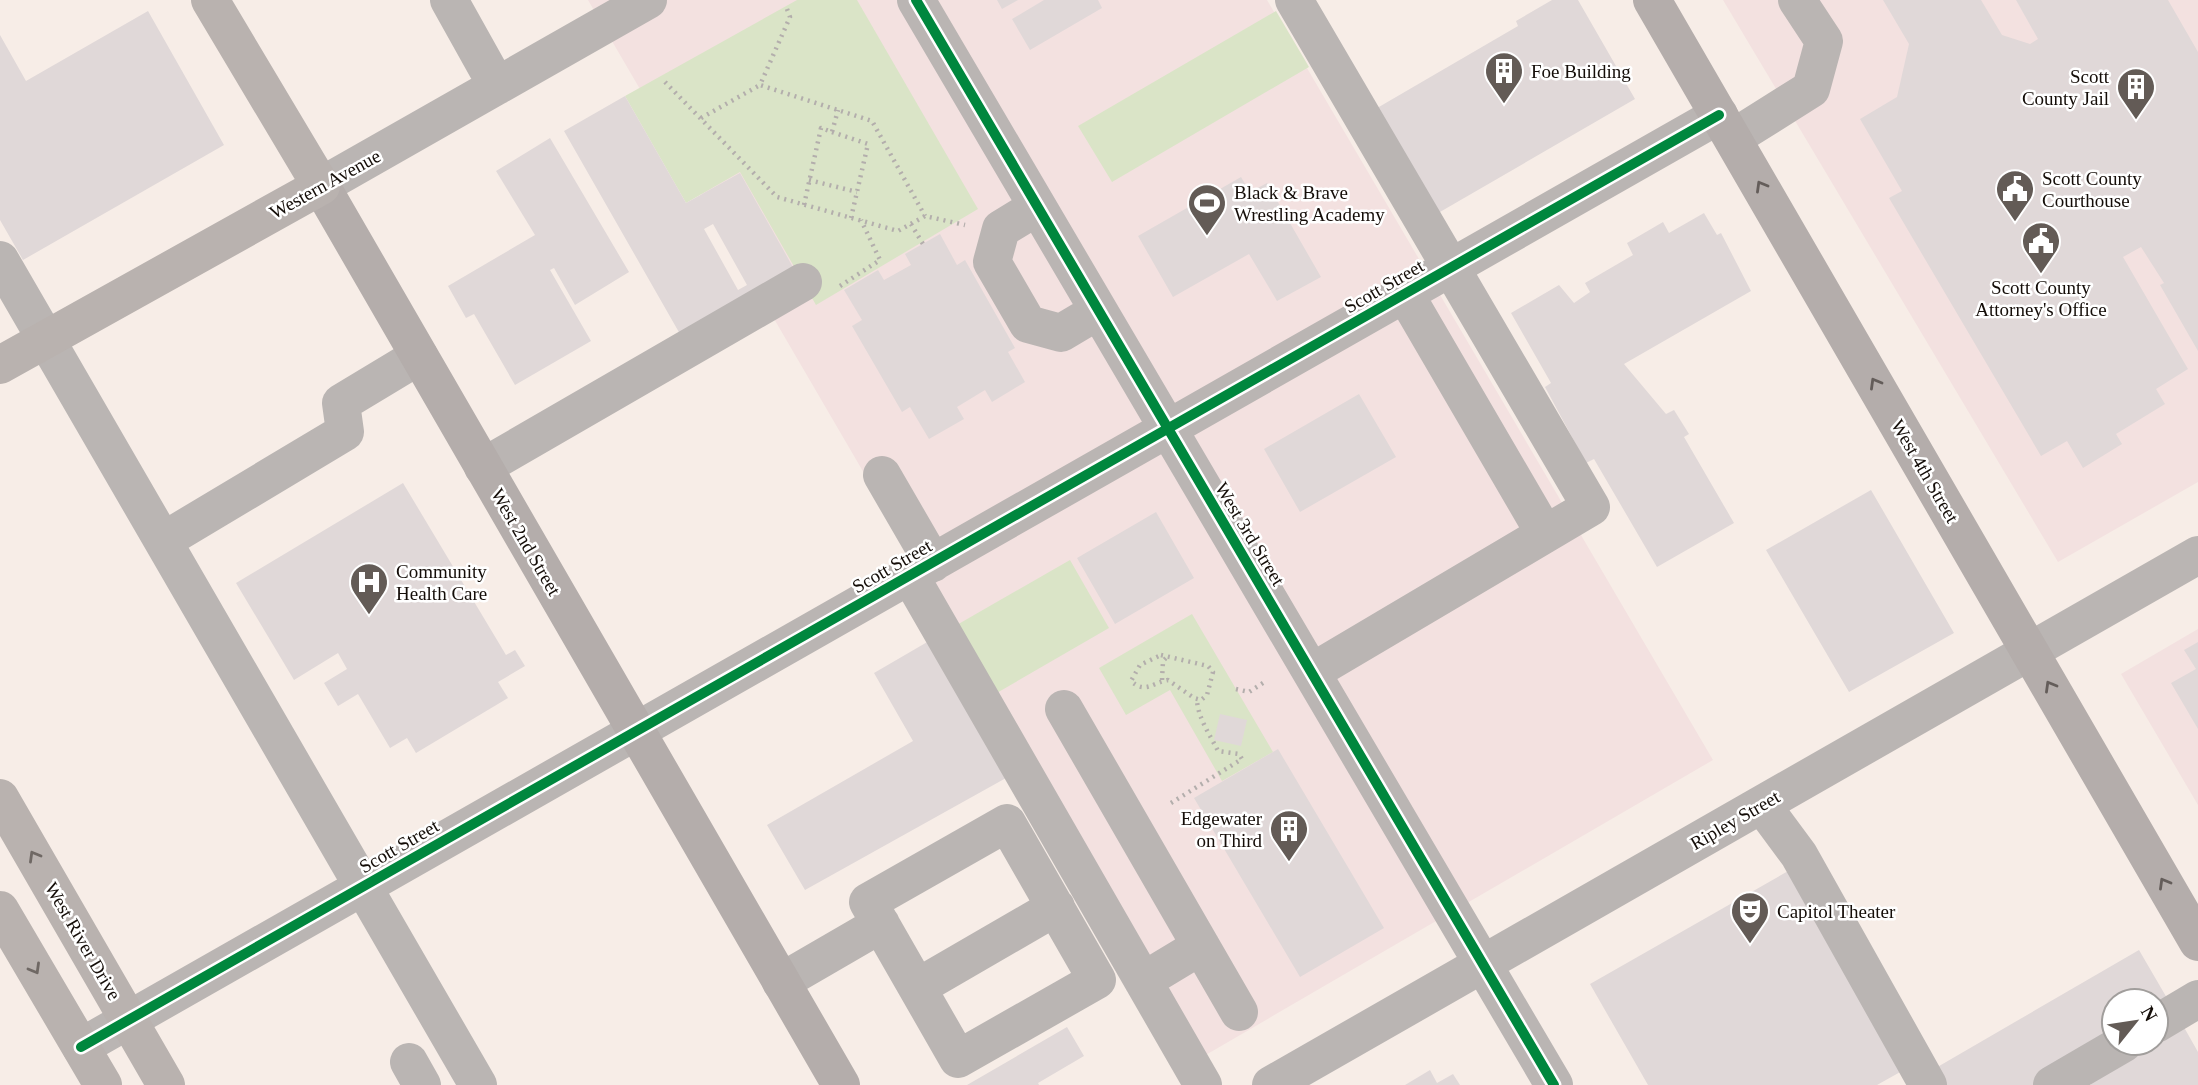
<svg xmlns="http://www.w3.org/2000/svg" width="2198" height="1085" font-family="'Times New Roman',serif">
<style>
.commercial{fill:#f3e1e0}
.green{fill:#dae4c7}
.building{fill:#e0d8d8;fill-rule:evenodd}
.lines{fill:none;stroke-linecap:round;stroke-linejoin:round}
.path{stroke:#b3aeac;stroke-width:4.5;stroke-dasharray:2 5;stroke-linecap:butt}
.minor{stroke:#bab5b3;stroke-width:38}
.major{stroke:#b4adab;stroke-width:38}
.highway{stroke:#b9b2af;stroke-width:38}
.cycleway-casing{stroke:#fff;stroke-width:15}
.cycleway{stroke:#00873e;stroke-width:10}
.oneway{stroke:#645d5a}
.oneway2{stroke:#6f6864}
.labels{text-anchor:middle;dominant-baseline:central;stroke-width:5;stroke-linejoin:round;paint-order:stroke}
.poi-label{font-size:19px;fill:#140d08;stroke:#fff;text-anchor:start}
.street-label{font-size:19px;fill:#140d08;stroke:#fff}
</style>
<rect width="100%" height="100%" fill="#f7ede7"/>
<path class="commercial" d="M588 0H1267L1713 760 1204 1056Z
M1723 0H2198V482L2058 562Z
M2198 629V805L2121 674Z"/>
<path class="green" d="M797 0H857L978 209 816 305 740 172 686 203 625 96Z
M1276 11 1309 67 1112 182 1078 126Z
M1070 560 1109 628 995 694 955 626Z
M1192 614 1273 752 1222 781 1170 690 1126 715 1099 668Z"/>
<path class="building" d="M997 0H1018L1002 9Z
M1044 0H1098L1102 8 1030 50 1012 19Z
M1552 0H1578L1635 99 1433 216 1372 111 1518 26 1516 21Z
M1883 0H1981L2002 35 2030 44 2038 39 2016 0H2168L2198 52V351L2160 285 2164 283 2141 247 2123 257 2188 369 2156 389 2165 404 2116 434 2122 444 2083 468 2067 441 2041 456 1889 198 1902 191 1860 119 1897 97 1909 44Z
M148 11 224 145 23 260 0 220V35L26 81Z
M625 96 686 203 740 173 794 269 680 334 564 131ZM713 224 747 285 738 290 704 229Z
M550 138 629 272 575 305 554 268 550 270 591 341 515 385 474 314 466 318 448 286 535 235 496 171Z
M1241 177 1250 192 1267 183 1321 277 1277 301 1249 254 1173 297 1138 236Z
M1704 213 1717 235 1721 233 1751 291 1624 364 1666 414 1674 410 1689 434 1684 437 1734 523 1657 567 1594 459 1586 463 1545 387 1551 383 1511 313 1559 285 1574 303 1590 292 1585 283 1633 255 1627 243 1663 222 1669 233Z
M940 234 957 265 965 260 1015 348 1008 352 1025 382 992 402 985 390 957 407 964 419 929 439 910 407 902 412 852 326 862 320 844 290 878 270 884 280 911 265 905 254Z
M1359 394 1396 457 1300 512 1264 449Z
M403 483 506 655 515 650 525 666 498 682 508 698 416 753 407 738 390 748 358 694 338 706 324 683 347 669 338 653 294 680 236 583Z
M1871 490 1954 633 1849 692 1766 550Z
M1156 512 1194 578 1115 624 1077 558Z
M929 641 1006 778 805 890 767 825 913 741 874 673Z
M2198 642V729L2171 683 2196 669 2184 650Z
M1220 714 1247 720 1241 746 1214 740Z
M1278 749 1384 928 1300 977 1194 798Z
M1797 866 1911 1066 1877 1085H1648L1590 984Z
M2139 950 2171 1005 2156 1014V1001H2114V1038L2034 1085H1943L1934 1069Z
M2181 1022 2198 1052V1085H2091L2085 1076 2144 1043H2156Z
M1067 1027 1084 1056 1038 1083 1039 1085H967Z
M1430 1070 1437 1083 1453 1074 1460 1085H1405Z"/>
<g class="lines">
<path class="path" d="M787 9 790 17 760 85 872 121 925 216
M665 82 777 197 898 231 925 216 965 225
M701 118 760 85
M832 132 868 144 851 218
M809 180 857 192
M804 205 821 128 832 132 838 110
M911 224 923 244
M840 286 880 260 861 220
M1161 655 1208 666 1213 672 1207 695 1201 700 1194 698 1168 680C1152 683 1145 694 1131 681L1140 665Z
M1162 680 1163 661 1167 657
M1236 689 1249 692 1266 681
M1171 803 1242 759 1239 754 1218 751C1210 735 1197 716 1197 699"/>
<path class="minor" d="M449 0 497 86
M916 0 1554 1085
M1294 0 1591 507 1312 672
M1733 138 1811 89 1824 41 1797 0
M321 186 648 0
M1037 207 1001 229 992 262 1028 324 1061 333 1098 311
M0 260 478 1085
M1405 294 1545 534
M483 467 803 282
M882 475 933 563
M163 541 345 432 341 403 419 356
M910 576 1203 1085
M1064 709 1239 1012
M1762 805 1799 855 1928 1085
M1007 823 1097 980 958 1059 868 902Z
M1143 981 1201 946
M781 982 881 924
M918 987 1056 907
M2156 1024 2198 999
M81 1047 1719 115
M409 1062 422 1085
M1271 1085 2198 555
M2052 1085 2124 1043"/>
<path class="major" d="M1652 0 2198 942
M321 186 841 1085"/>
<path class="highway" d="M0 365 321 186 210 0
M0 798 166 1085
M0 910 103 1085"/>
<defs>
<path id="cycleway" d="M916 0 1554 1085
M81 1047 1719 115"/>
</defs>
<use href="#cycleway" class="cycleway-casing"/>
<use href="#cycleway" class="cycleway"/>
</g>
<defs><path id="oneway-chevron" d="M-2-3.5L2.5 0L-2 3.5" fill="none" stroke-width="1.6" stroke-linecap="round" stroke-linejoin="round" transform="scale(1.75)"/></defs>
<g class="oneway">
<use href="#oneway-chevron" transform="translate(1761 186) rotate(-120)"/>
<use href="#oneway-chevron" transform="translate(1875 383) rotate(-120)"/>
<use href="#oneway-chevron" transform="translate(2050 686) rotate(-120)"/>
<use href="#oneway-chevron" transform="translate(2164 883) rotate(-120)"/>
</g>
<g class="oneway2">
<use href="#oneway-chevron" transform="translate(34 856) rotate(-120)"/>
<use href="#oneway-chevron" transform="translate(35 969) rotate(60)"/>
</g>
<defs>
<symbol id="building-pin" viewBox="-11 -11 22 30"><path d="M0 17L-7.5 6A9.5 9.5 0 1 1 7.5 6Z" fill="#635b56" stroke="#fff"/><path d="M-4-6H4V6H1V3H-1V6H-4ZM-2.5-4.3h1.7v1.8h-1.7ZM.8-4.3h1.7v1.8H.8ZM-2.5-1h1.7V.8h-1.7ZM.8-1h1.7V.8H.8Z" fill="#fff"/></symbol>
<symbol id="civic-pin" viewBox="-11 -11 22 30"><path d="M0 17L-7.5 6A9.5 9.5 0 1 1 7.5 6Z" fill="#635b56" stroke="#fff"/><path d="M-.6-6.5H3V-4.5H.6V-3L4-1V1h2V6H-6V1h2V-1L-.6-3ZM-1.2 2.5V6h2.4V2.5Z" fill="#fff"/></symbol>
<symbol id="stadium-pin" viewBox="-11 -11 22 30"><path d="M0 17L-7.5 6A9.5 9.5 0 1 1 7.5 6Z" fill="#635b56" stroke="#fff"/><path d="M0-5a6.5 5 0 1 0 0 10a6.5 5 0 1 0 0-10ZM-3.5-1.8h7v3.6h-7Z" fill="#fff"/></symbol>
<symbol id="hospital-pin" viewBox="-11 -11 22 30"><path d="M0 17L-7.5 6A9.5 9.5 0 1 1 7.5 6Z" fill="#635b56" stroke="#fff"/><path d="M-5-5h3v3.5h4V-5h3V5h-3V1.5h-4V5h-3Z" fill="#fff"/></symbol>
<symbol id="theatre-pin" viewBox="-11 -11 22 30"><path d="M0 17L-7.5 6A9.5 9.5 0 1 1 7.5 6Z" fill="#635b56" stroke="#fff"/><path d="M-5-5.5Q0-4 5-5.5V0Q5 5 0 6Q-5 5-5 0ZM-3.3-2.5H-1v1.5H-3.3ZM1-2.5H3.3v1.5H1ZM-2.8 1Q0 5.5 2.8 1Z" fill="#fff"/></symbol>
</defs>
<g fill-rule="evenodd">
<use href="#building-pin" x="1482" y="49" width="44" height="60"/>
<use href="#building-pin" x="2114" y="65" width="44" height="60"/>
<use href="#civic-pin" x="1993" y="167" width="44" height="60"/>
<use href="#stadium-pin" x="1185" y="181" width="44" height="60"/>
<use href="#civic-pin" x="2019" y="219" width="44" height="60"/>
<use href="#hospital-pin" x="347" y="560" width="44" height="60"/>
<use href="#building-pin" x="1267" y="807" width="44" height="60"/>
<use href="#theatre-pin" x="1728" y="889" width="44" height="60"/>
</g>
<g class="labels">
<g class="poi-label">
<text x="1531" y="71">Foe Building</text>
<text x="2109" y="76" text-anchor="end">Scott<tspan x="2109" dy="22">County Jail</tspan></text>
<text x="2042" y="178">Scott County<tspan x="2042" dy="22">Courthouse</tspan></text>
<text x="1234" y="192">Black &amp; Brave<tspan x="1234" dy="22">Wrestling Academy</tspan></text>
<text x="2041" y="287" text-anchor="middle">Scott County<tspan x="2041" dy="22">Attorney's Office</tspan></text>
<text x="396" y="571">Community<tspan x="396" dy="22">Health Care</tspan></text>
<text x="1262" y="818" text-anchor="end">Edgewater<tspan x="1262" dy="22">on Third</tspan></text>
<text x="1777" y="911">Capitol Theater</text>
</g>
<g class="street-label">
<text transform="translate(325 184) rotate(-29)">Western Avenue</text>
<text transform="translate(1384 286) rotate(-30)">Scott Street</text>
<text transform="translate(1925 471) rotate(60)">West 4th Street</text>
<text transform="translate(1250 534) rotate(59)">West 3rd Street</text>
<text transform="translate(526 542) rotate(60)">West 2nd Street</text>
<text transform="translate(892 566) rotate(-30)">Scott Street</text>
<text transform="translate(1735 820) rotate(-30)">Ripley Street</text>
<text transform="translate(399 846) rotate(-30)">Scott Street</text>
<text transform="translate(83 941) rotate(60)">West River Drive</text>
</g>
</g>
<g transform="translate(2135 1022) rotate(60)"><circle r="33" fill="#ffffff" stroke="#a19e9c" stroke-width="2"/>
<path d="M0-5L12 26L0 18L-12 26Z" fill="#635b56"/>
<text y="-10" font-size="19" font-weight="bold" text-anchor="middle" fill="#140d08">N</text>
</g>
</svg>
